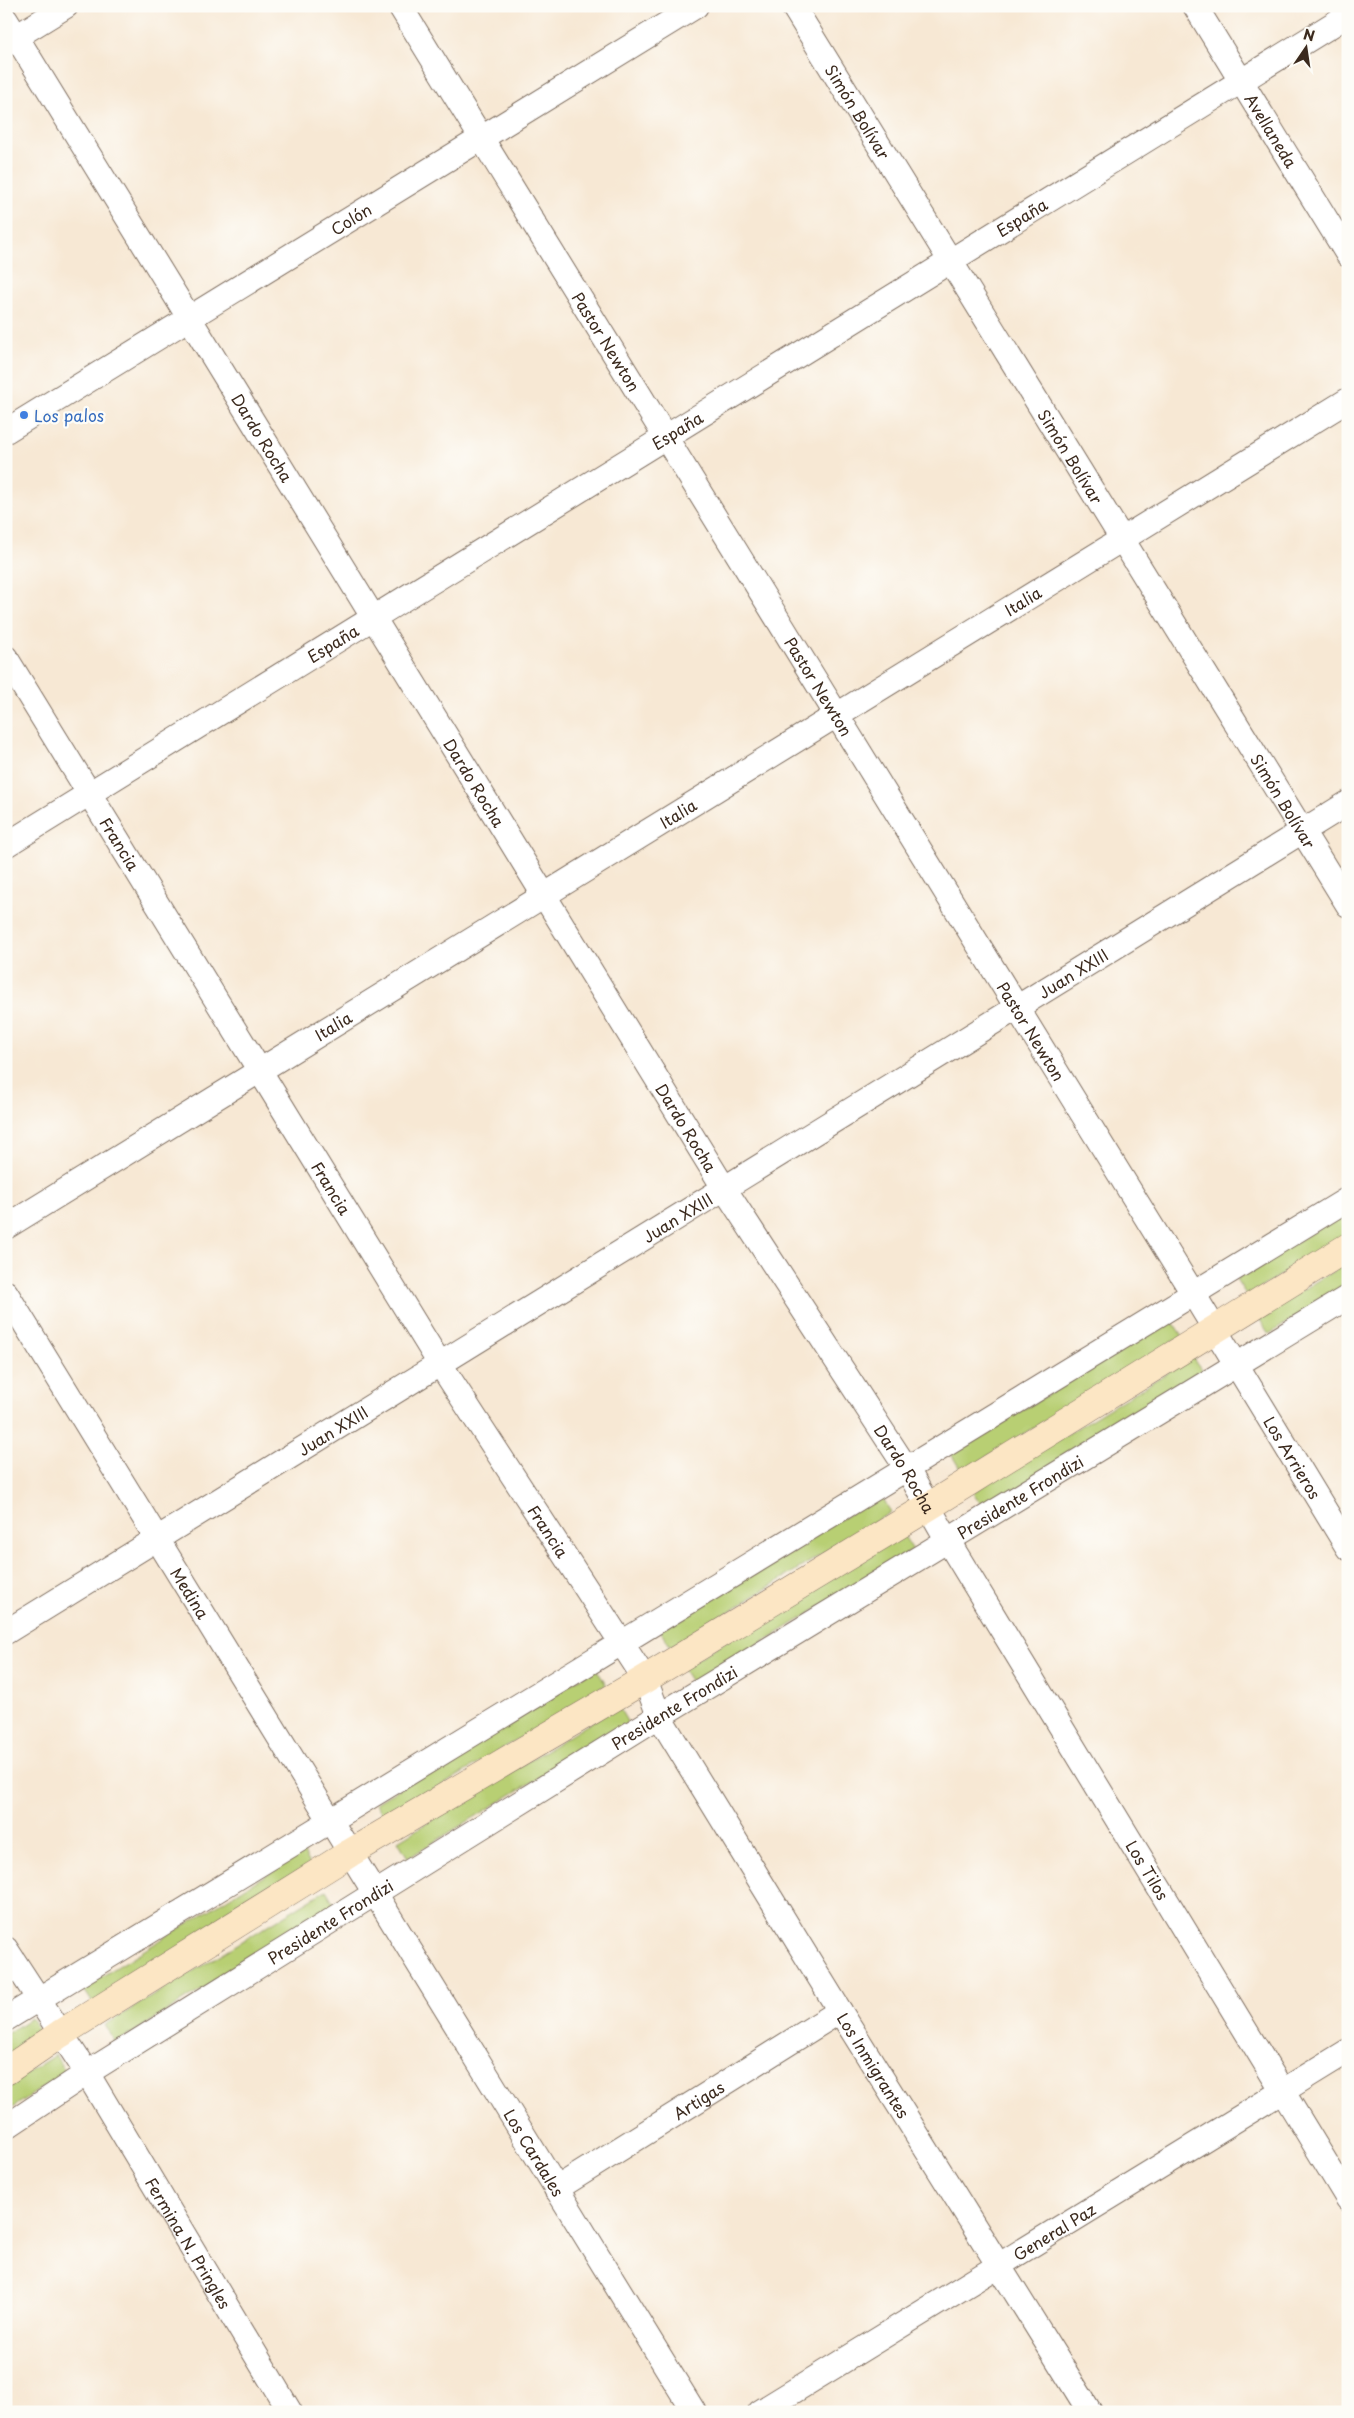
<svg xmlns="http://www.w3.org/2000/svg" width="1354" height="2418" font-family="'Playpen Sans',sans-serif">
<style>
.green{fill:#b8cf73;stroke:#7a7c48}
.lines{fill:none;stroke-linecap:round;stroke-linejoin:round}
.street-casing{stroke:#7d6c5e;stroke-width:26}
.secondary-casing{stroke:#7d6c5e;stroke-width:29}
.street{stroke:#fff;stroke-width:24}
.secondary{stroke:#fce6c4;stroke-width:28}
.shop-dot{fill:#3f7fe0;stroke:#fdfcf7;stroke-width:2}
.labels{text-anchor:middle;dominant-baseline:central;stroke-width:4.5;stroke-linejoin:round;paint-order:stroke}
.street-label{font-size:16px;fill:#3b2a1e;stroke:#fdfcf7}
.shop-label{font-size:16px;fill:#366cbe;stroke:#fdfcf7;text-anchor:start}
</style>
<rect width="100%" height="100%" fill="#fdfcf7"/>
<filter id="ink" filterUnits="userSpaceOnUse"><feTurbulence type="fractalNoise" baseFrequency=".02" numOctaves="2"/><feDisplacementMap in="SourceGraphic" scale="10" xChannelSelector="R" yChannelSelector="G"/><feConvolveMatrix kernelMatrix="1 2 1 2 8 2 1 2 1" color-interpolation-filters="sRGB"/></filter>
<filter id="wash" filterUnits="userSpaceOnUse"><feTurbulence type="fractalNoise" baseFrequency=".0096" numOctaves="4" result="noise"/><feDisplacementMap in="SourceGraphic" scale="20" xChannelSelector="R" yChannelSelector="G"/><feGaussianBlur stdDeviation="1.12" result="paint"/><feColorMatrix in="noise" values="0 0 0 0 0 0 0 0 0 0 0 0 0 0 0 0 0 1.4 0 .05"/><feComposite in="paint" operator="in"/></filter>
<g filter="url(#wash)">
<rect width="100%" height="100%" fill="#f7e8d4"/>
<path class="green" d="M1348 1210V1234L1247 1296 1236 1279Z
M1348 1262V1285L1269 1334 1258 1317Z
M1171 1319 1182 1336 962 1472 951 1454Z
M1193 1357 1204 1374 984 1509 973 1492Z
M880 1495 891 1512 671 1647 660 1630Z
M902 1533 913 1550 693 1685 682 1668Z
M596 1668 606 1685 386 1820 376 1803Z
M618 1706 628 1723 408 1858 398 1841Z
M303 1852 314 1870 94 2005 83 1988Z
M326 1890 336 1907 116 2043 105 2025Z
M31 2018 42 2035 6 2059V2034Z
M55 2055 66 2072 6 2112V2087Z"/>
</g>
<g filter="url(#ink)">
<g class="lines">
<defs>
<g id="street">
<path id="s1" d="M400 6 1194 1295 1348 1548"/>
<path id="s2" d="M793 6 1348 905"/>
<path id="s3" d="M1195 6 1348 255"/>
<path id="s4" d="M6 20 724 1188 907 1469 948 1541 1348 2199"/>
<path d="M6 43 66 6"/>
<path id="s5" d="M6 431 696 6"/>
<path id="s6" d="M6 658 440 1364 645 1679 659 1716 840 2011 1090 2412"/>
<path id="s7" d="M6 845 1348 15"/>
<path id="s8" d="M6 1227 1348 400"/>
<path id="s9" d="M6 1293 694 2412"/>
<path id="s10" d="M6 1632 1348 803"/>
<path id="s11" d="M6 1949 87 2073 290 2412"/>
<path d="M6 2019 1348 1199"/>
<path id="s12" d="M6 2127 87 2073 659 1716 1348 1297"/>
<path id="s13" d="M556 2189 840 2011"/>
<path id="s14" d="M760 2412 1348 2051"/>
</g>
<path id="secondary" d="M6 2071 60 2034 350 1853 645 1679 928 1507 1348 1247"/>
</defs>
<use href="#street" class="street-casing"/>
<use href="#secondary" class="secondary-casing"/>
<use href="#street" class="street"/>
<use href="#secondary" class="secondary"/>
</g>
</g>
<circle class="shop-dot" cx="24" cy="415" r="5"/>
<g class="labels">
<g class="street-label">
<text stroke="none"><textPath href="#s2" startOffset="124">Simón Bolívar</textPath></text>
<text stroke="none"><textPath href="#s3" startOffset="146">Avellaneda</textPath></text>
<text stroke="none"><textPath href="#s7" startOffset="1194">España</textPath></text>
<text stroke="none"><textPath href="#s5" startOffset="405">Colón</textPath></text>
<text stroke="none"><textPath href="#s1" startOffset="394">Pastor Newton</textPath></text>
<text stroke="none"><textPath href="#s7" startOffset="789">España</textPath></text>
<text stroke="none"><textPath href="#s4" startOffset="490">Dardo Rocha</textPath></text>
<text stroke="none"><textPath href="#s2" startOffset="529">Simón Bolívar</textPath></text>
<text stroke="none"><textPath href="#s8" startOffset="1194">Italia</textPath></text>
<text stroke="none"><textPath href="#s7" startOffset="384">España</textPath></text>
<text stroke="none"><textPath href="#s1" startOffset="799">Pastor Newton</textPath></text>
<text stroke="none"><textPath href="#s4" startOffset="895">Dardo Rocha</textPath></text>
<text stroke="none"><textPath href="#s2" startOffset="934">Simón Bolívar</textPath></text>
<text stroke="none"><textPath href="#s8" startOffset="789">Italia</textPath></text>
<text stroke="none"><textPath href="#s6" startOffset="218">Francia</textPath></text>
<text stroke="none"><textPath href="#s10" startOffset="1254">Juan XXIII</textPath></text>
<text stroke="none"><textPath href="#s8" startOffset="384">Italia</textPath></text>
<text stroke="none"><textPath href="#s1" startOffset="1204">Pastor Newton</textPath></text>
<text stroke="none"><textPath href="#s4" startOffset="1300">Dardo Rocha</textPath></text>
<text stroke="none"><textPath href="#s6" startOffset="622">Francia</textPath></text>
<text stroke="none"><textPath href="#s10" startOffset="789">Juan XXIII</textPath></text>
<text stroke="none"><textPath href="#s10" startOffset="384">Juan XXIII</textPath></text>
<text stroke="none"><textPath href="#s1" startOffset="1704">Los Arrieros</textPath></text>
<text stroke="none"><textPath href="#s4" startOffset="1705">Dardo Rocha</textPath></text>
<text stroke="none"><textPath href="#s12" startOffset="1194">Presidente Frondizi</textPath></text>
<text stroke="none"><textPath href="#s6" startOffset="1028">Francia</textPath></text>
<text stroke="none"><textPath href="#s9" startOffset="352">Medina</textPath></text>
<text stroke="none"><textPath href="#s12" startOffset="789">Presidente Frondizi</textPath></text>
<text stroke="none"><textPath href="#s4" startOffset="2174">Los Tilos</textPath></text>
<text stroke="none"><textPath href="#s12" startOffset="384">Presidente Frondizi</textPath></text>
<text stroke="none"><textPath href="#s6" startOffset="1654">Los Inmigrantes</textPath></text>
<text stroke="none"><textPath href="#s13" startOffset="168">Artigas</textPath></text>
<text stroke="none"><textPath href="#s9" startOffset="1009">Los Cardales</textPath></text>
<text stroke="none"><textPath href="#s14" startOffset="345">General Paz</textPath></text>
<text stroke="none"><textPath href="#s11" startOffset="346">Fermina N. Pringles</textPath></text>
</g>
<g class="shop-label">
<text x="34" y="415">Los palos</text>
</g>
</g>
<rect width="1354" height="2418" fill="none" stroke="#fdfcf7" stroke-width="25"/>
<g transform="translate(1306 48) rotate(13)" stroke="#fdfcf7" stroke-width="4" paint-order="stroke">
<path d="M0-4L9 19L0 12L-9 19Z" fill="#3b2a1e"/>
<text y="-8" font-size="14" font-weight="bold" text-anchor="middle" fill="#3b2a1e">N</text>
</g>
</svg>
